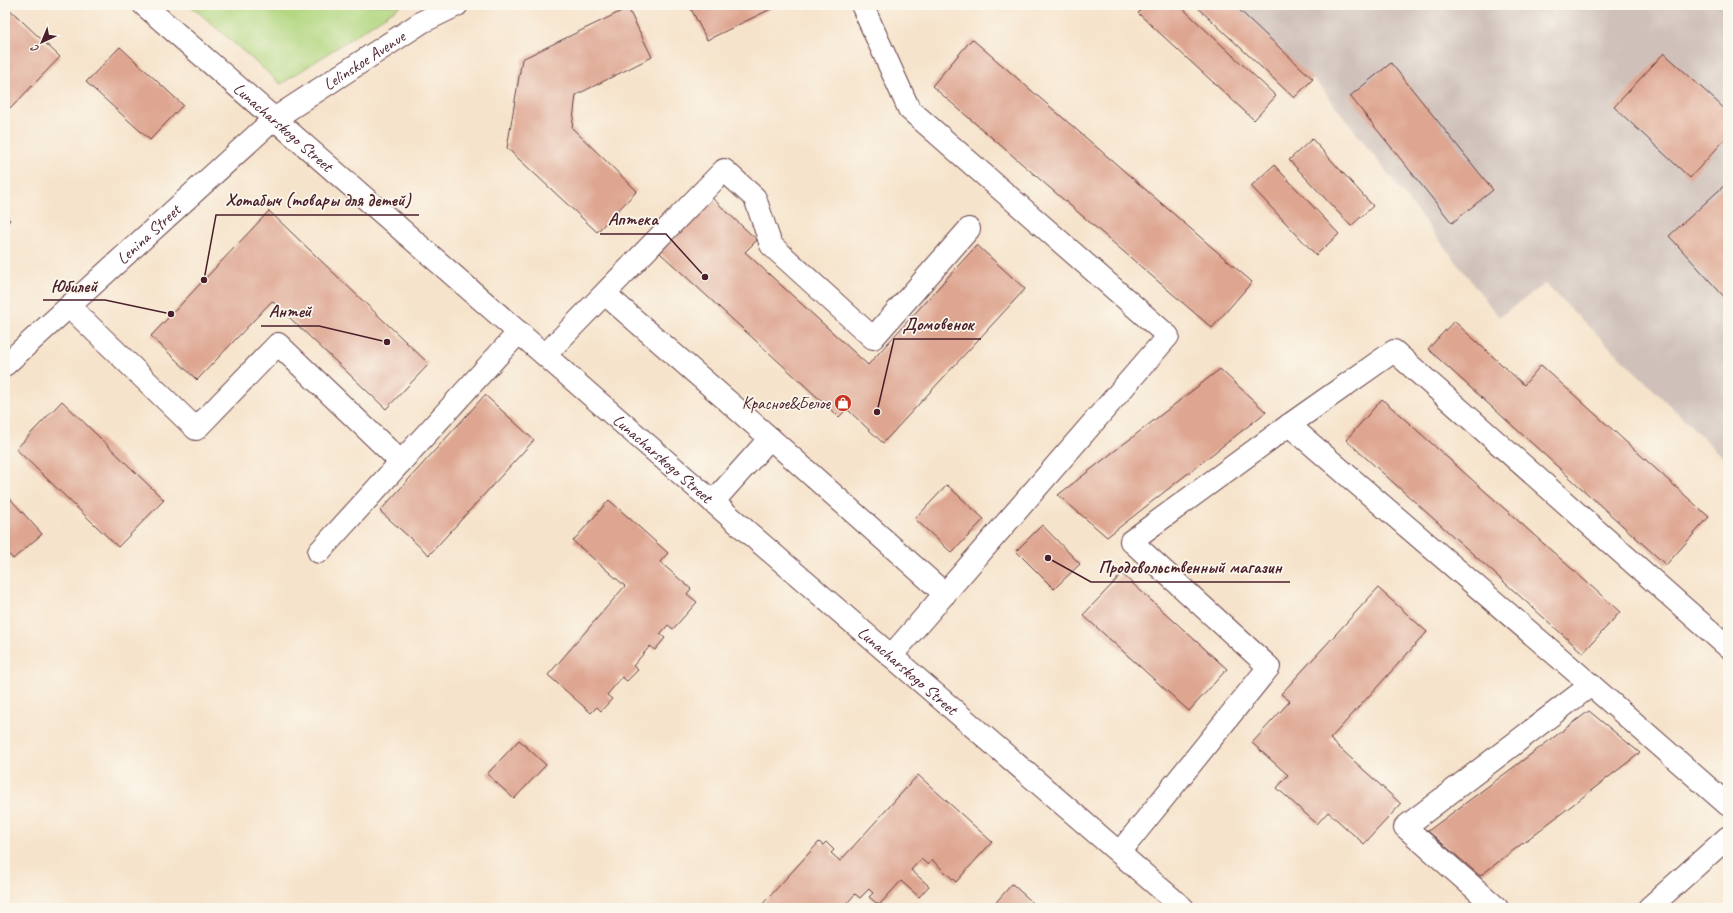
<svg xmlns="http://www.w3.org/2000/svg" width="1733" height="913" font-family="Caveat,sans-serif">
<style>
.industrial{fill:#cfc1ba}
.green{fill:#b2d781;stroke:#7e7b56}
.building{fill:#dea691}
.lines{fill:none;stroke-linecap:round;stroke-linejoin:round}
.minor-casing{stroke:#643c43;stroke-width:24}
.minor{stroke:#fff;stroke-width:22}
.labels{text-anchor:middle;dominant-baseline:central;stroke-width:3.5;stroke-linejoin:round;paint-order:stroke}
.street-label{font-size:17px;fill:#4a1f2b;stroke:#fbf7ec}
.poi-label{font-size:17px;fill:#4a1f2b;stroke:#fbf7ec;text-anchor:end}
.leader{fill:none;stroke:#4a1f2b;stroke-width:1.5}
.callout-dot{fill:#4a1f2b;stroke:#fbf7ec;stroke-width:1.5}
.callout-label{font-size:18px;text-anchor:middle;font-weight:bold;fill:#4a1f2b;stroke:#fbf7ec;stroke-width:3.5;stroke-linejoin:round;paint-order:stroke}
</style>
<rect width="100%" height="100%" fill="#fbf7ec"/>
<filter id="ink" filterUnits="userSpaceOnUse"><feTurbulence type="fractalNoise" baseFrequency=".025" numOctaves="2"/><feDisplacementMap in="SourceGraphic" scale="8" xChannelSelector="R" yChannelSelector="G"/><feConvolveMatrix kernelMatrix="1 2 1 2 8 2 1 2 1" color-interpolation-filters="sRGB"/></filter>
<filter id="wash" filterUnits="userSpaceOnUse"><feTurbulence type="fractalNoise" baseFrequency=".012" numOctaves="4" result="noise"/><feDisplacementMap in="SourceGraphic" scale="16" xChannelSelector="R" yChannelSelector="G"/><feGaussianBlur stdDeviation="0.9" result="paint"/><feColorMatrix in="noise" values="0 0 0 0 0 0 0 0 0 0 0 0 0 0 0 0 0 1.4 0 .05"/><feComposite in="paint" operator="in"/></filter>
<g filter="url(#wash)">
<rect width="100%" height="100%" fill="#f6e3cb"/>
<path class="industrial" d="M1234 5H1728V462L1545 284 1499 317 1320 86Z"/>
<path class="green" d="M190 5H402L281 84Z"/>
<g id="blocks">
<path class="building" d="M5 5 60 57 11 108 5 102Z
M689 5H779L707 40Z
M1146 5H1179L1276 96 1254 120 1138 13Z
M1195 5H1234L1313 79 1294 98Z
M628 8 652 57 576 95 572 128 637 191 597 232 507 148 522 59Z
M972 39 1252 282 1212 328 932 86Z
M120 47 183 105 150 140 86 82Z
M1664 53 1728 112V136L1690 178 1614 107Z
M1391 63 1493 190 1452 223 1350 96Z
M1312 139 1373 206 1351 226 1289 160Z
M1274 165 1339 234 1316 255 1251 186Z
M1728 182V301L1669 236Z
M711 197 757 240 745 252 868 365 977 245 1025 289 883 443 847 409 839 417 660 253Z
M269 211 429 364 386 409 272 301 197 380 151 336Z
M5 215 10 220 5 226Z
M1454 321 1524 385 1541 365 1709 517 1666 565 1428 349Z
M1220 369 1266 412 1107 537 1058 495Z
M485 395 534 440 429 555 380 511Z
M1382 399 1620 612 1583 653 1346 440Z
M62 401 164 500 118 547 16 449Z
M947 485 984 519 952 553 915 519Z
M5 493 42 534 13 559 5 550Z
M609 500 668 553 660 562 691 589 687 594 697 602 673 629 668 625 660 634 665 638 655 650 650 646 633 666 638 670 627 681 622 677 607 695 612 699 601 711 597 707 591 713 548 675 625 586 573 541Z
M1042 525 1080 564 1054 589 1016 551Z
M1122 574 1227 669 1189 711 1083 615Z
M1378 588 1427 632 1330 739 1401 804 1364 844 1328 812 1317 824 1277 788 1288 775 1252 743 1290 701 1281 694Z
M1589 711 1640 753 1480 876 1428 831Z
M519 740 546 765 514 799 487 774Z
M918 775 992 842 956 882 932 860 928 865 921 859 911 870 929 886 919 897 901 881 879 905 869 897 873 893 869 889 860 898 855 894 843 908H759L819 842 823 845 826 842 834 850 831 853 840 861Z
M1012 884 1039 908H991Z"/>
</g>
</g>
<g filter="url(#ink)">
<use href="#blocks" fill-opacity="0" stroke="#643c43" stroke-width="1"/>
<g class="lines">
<defs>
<g id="minor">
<path id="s1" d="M144 5 713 502 1183 908"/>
<path d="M862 5 909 109 1168 336 891 656"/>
<path d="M605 294 770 438 945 594"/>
<path d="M69 306 196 429 278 344 401 462"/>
<path d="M545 355 724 170 755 198 771 245 873 338 969 229"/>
<path id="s2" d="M5 365 274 119 422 22 457 5"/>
<path d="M1289 425 1591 685"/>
<path d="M713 502 770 438"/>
<path d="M319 552 519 332"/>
<path d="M1120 852 1269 667 1131 541 1289 425 1394 351 1728 647"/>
<path d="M1497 908 1405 827 1591 685 1728 805"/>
<path d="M1649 908 1728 837"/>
</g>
</defs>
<use href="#minor" class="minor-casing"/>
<use href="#minor" class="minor"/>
</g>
</g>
<defs>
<symbol id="shop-disc" viewBox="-11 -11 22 22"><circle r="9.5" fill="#c8321e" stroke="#fbf7ec"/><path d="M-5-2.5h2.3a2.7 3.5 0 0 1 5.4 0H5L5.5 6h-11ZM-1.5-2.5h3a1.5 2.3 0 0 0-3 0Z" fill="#fff"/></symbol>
</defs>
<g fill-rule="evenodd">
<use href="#shop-disc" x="833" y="393" width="20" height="20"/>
</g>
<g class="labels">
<g class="street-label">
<text stroke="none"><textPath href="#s2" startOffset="472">Lelinskoe Avenue</textPath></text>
<text stroke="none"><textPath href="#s1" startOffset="185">Lunacharskogo Street</textPath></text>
<text stroke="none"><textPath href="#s2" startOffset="194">Lenina Street</textPath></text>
<text stroke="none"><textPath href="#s1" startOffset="689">Lunacharskogo Street</textPath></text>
<text stroke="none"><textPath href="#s1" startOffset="1013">Lunacharskogo Street</textPath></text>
</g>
<g class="poi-label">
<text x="830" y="403">Красное&amp;Белое</text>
</g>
</g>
<path class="leader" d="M204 280L216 215H419M705 277L666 234H600M171 314L105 300H43M387 342L319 326H261M877 412L894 339H981M1048 558L1091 582H1290"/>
<g class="callout-dot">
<circle cx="204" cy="280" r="4"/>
<circle cx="705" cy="277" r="4"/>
<circle cx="171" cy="314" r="4"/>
<circle cx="387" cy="342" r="4"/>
<circle cx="877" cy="412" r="4"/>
<circle cx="1048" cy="558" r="4"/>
</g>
<g class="callout-label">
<text x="318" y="206">Хотабыч (товары для детей)</text>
<text x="633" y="225">Аптека</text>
<text x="74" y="292">Юбилей</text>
<text x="290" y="317">Антей</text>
<text x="938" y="330">Домовенок</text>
<text x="1190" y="573">Продовольственный магазин</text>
</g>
<rect width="1733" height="913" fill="none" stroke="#fbf7ec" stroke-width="20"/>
<g transform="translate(42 42) rotate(224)" stroke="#fbf7ec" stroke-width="3" paint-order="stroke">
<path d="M0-3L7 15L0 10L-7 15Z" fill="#4a1f2b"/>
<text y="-6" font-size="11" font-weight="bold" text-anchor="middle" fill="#4a1f2b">С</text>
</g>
</svg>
